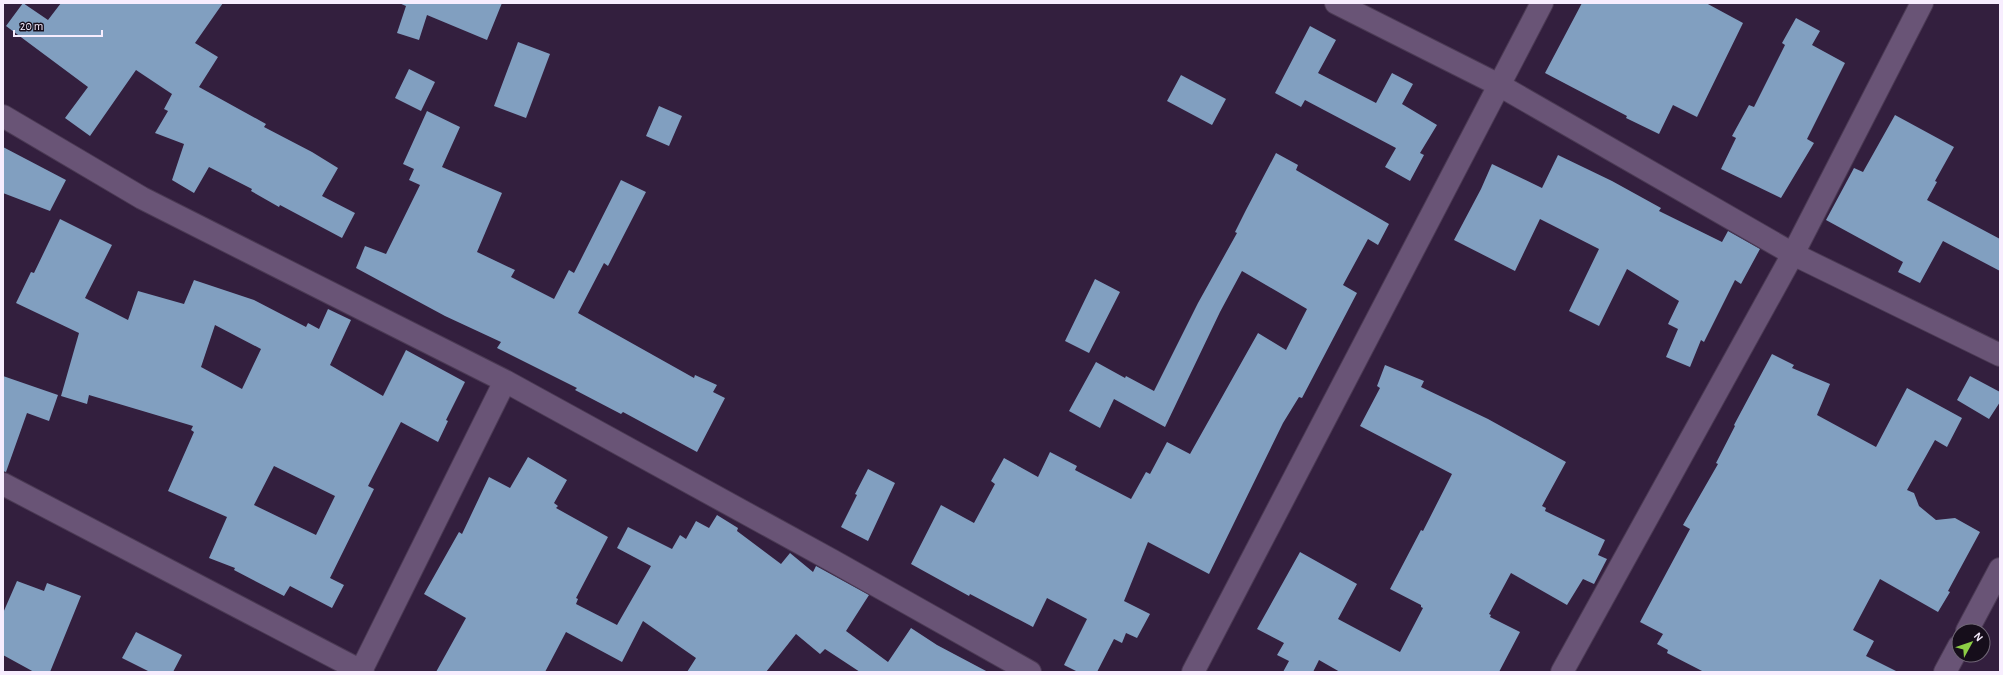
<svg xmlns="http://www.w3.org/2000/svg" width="2003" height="675" font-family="'Alegreya Sans',sans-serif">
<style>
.building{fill:#819fc0;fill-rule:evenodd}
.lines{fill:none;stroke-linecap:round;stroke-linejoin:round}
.street-casing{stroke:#4b3a54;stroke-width:24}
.street{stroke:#695476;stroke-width:22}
</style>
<rect width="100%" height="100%" fill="#331f3e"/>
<path class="building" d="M23 3 48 20 61 3H223L195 43 218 57 199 87 266 124 264 127 312 152 338 168 322 196 355 213 342 238 280 205 279 207 251 191 252 189 209 167 194 193 172 180 184 144 155 133 168 111 164 109 172 94 136 70 90 136 65 118 88 87 6 26Z
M399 3H502L487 40 427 15 419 40 397 33 406 6Z
M1582 3H1706L1743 23 1697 117 1673 105 1659 134 1626 118 1627 116 1545 73Z
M1796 18 1820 31 1812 45 1845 63 1807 139 1814 143 1781 198 1721 169 1736 138 1732 136 1749 105 1754 107 1785 45 1782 43Z
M1310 26 1336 40 1318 73 1376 103 1392 73 1413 84 1402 104 1437 125 1420 153 1424 155 1410 181 1385 167 1396 148 1305 100 1301 107 1275 93Z
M518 42 550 54 526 118 494 106Z
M409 69 435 82 421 111 395 98Z
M1181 75 1226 99 1212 125 1167 101Z
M659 106 682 116 669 146 646 136Z
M427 111 460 127 442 167 502 193 477 252 515 270 511 277 554 299 569 270 574 273 621 180 646 192 608 266 604 263 578 313 694 378 695 375 717 385 713 392 725 398 697 452 623 412 621 414 575 390 577 388 497 348 501 342 445 316 356 268 365 246 386 254 420 185 409 180 414 169 403 164Z
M1895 115 1954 147 1935 181 1937 182 1927 200 2000 239V271L1943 241 1920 283 1898 272 1903 262 1826 220 1854 168 1863 172Z
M3 147 66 180 50 211 3 193Z
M1276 153 1298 165 1296 170 1389 224 1378 245 1368 239 1343 285 1357 293 1302 398 1299 397 1283 423 1209 574 1148 542 1124 601 1150 614 1137 638 1126 633 1122 643 1114 639 1097 672H1078L1064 665 1087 619 1047 598 1033 627 970 594 969 596 911 564 941 505 974 523 995 484 991 481 1004 458 1038 477 1050 452 1077 466 1075 470 1131 499 1146 472 1150 474 1167 442 1190 454 1258 333 1286 350 1307 309 1242 271 1220 312 1165 427 1114 399 1100 428 1069 411 1096 362 1125 378 1126 376 1154 391 1198 303 1237 233 1235 232 1246 210Z
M1558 155 1612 181 1661 208 1659 211 1722 242 1728 231 1760 249 1741 284 1735 280 1704 342 1701 340 1690 367 1666 357 1678 329 1668 324 1679 301 1627 269 1599 326 1569 311 1599 249 1540 219 1515 271 1454 240 1481 189 1492 164 1542 188Z
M60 219 112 245 85 298 128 320 138 291 184 304 194 280 254 300 306 327 308 323 319 329 328 309 351 320 330 365 383 396 406 350 465 382 446 420 448 421 438 442 401 422 368 486 374 489 330 578 344 585 332 608 290 586 284 596 234 570 235 568 209 558 227 517 168 491 194 432 191 430 193 426 89 395 87 404 61 396 79 333 16 303 31 272 34 273ZM215 325 261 349 242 389 201 367ZM274 466 335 496 316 535 254 505Z
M1095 279 1120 292 1089 353 1065 341Z
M1772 354 1794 365 1792 368 1830 384 1817 415 1876 447 1907 388 1962 418 1947 447 1935 440 1907 490 1914 493 1919 506 1936 520 1955 518 1980 532 1948 591 1950 592 1938 612 1880 579 1853 630 1874 641 1866 656 1898 672H1704L1667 653 1668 650 1657 644 1663 634 1640 622 1690 529 1683 525 1718 464 1716 463 1735 426 1734 425Z
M1385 365 1424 381 1421 387 1488 419 1566 462 1542 506 1546 508 1545 511 1605 540 1598 555 1607 559 1594 584 1583 579 1567 605 1511 573 1489 614 1491 615 1490 617 1520 632 1499 672H1340L1319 660 1313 672H1283L1289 661 1277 655 1284 643 1257 629 1300 552 1357 584 1338 619 1400 652 1423 608 1421 607V605L1390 589 1421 530 1423 531 1452 474 1360 426 1380 388 1377 386Z
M3 376 58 395 49 421 27 413 6 472 3 471Z
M1970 376 2000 392V402L1989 419 1957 400Z
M528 457 567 480 554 503 558 506 556 508 608 537 576 598 578 599 576 604 617 625 651 566 617 548 628 527 672 549 680 535 686 539 696 521 709 528 717 515 738 528 737 531 781 564 790 553 813 572 816 566 869 595 846 631 888 662 911 628 937 645 988 672H860L825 649 820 654 796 634 766 672H687L696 658 643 621 622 662 566 632 545 672H436L466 618 424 594 459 532 462 534 489 477 510 488Z
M868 469 895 483 868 541 841 527 857 495 855 494Z
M17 581 44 591 47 583 81 596 50 672H34L3 655V613Z
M136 632 182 655 173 672H150L122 658Z"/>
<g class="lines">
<defs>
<path id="street" d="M1336 3 1499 85 1793 254 2000 355
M3 116 142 198 505 381 833 561 1030 672
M3 484 363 672
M1967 631 2000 569
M361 671 505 381
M1193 672 1542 3
M1562 672 1793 254 1922 3
M1945 672 1959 646"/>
</defs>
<use href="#street" class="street-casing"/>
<use href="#street" class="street"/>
</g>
<rect width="2003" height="675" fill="none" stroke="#f7edfe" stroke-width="8"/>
<g transform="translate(1971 643) rotate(50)"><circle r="19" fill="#160e1b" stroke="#706776"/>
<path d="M0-3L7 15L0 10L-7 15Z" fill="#8cce45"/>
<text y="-6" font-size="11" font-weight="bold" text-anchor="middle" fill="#f7edfe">N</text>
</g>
<path d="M14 30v6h88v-6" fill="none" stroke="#f7edfe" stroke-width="2"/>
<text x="20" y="30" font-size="12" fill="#f7edfe" stroke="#160e1b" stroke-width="3" paint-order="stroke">20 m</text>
</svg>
